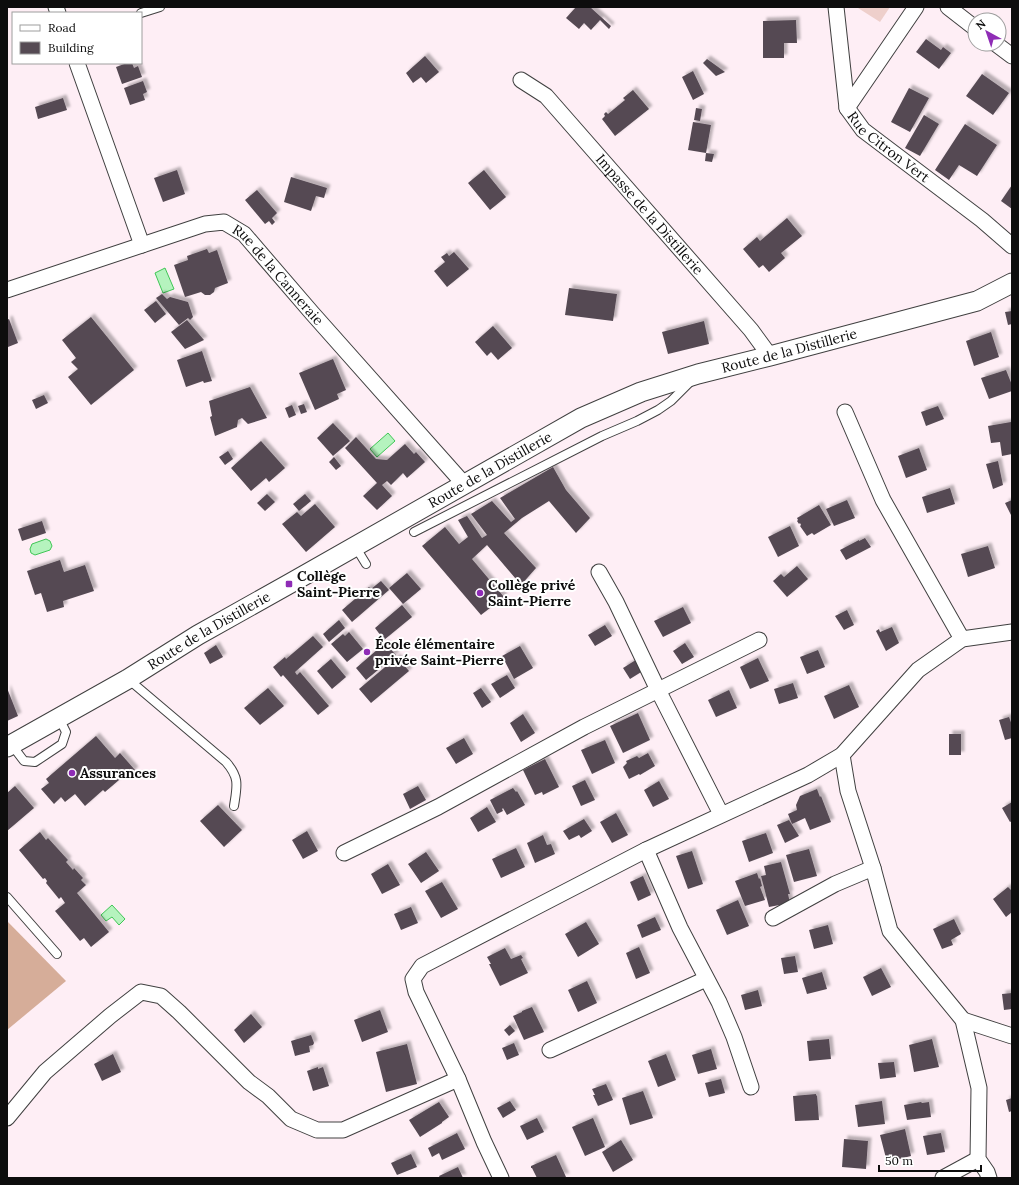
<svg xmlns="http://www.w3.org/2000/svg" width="1019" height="1185" font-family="Lora,serif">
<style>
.forest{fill:#d6ad99}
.pitch{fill:#eecfcb}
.water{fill:#b5f3be;stroke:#40c656}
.building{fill:#554a53;filter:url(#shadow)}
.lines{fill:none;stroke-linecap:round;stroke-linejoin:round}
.service-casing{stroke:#404040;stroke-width:10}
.minor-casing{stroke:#404040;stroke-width:17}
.tertiary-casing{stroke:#404040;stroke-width:21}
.service{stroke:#fff;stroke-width:8}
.minor{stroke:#fff;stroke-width:15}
.tertiary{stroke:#fff;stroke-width:19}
.poi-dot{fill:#8f2cb6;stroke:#fff;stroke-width:1.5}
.labels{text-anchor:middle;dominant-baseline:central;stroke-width:4;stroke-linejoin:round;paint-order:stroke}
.street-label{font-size:14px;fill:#0d0d0d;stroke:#fff}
.poi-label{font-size:14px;font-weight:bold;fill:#0d0d0d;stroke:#fff;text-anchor:start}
</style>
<defs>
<filter id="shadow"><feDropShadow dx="3.5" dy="-3.5" stdDeviation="1" flood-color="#0004"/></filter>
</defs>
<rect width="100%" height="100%" fill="#feeef5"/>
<path class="forest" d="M7 921 66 981 7 1030Z"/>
<path class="pitch" d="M859 7H890L880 22 858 8Z"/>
<path class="water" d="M165 268 174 289 163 293 155 273Z
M388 433 395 441 377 457 370 449Z
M46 539 50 541 52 546 50 550 35 555 31 553 30 549 32 544Z
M112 905 125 919 119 925 112 917 106 921 101 915Z"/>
<path class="building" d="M576 7H590L611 26 609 29 600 20 591 30 584 23 579 29 566 18Z
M796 20 797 43H784V58H763V21Z
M926 39 941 50 943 47 951 53 939 69 916 52Z
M425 56 439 72 426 83 421 77 413 83 406 73Z
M707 59 714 64 725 72 716 76 703 63Z
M127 63H132L134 68 138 66 142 77 122 84 116 67Z
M693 71 704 94 693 100 682 77Z
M982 74 1009 93 993 115 966 96Z
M143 81 147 92 143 94 145 100 130 105 124 88Z
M909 88 929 98 910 132 891 122Z
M633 90 649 109 615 136 602 119 605 116 604 114 606 112 608 114 625 100 623 98Z
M63 98 67 110 38 119 35 107Z
M696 108 702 109 700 121 694 120Z
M924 115 939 124 920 156 905 148Z
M693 122 711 125 706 153 688 150Z
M965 124 997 145 977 176 959 165 949 180 935 170Z
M706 153 714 154 712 162 705 161Z
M177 170 185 194 163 202 154 178Z
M484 170 506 197 490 210 468 183Z
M291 177 327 188 324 198 316 196 311 211 284 202Z
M1012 185V209L1001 201Z
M257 190 277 213 272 218 275 222 272 225 269 221 265 224 245 200Z
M787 218 802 236 781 253 785 258 769 272 763 265 759 268 743 249 757 237 760 241Z
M207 249 209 253 217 250 228 283 215 288 214 292 210 295H205L201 292 185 297 174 265 188 260 187 256Z
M454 252 469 269 447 287 434 271 445 262 441 257 447 253 449 256Z
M569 288 617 294 613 321 565 315Z
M162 294 167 299 170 297 188 302 193 317 190 320 188 318 179 325 156 298Z
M156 301 166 314 155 323 144 310Z
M1012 311V324L1008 325 1005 312Z
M91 317 134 370 91 405 68 377 78 369 71 362 76 358 62 340Z
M9 319 18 343 8 347 7 345V320Z
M187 320 204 340 185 349 171 332Z
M704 321 709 344 668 354 662 332Z
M493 326 512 348 498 360 491 352 487 356 475 342Z
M991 332 999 357 974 366 966 341Z
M202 351 212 381 204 383 203 381 186 387 177 360Z
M333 359 346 390 337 394 339 399 315 410 299 373Z
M1006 370 1012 385V391L989 399 981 378Z
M250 387 267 418 248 424 242 418 238 420 237 427 215 436 210 417 212 416 209 401Z
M44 395 48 403 36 409 32 400Z
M304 404 307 412 301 414 298 406Z
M292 405 296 415 289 418 285 408Z
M938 406 944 419 926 426 921 412Z
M1011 422 1012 428V454L1002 456 1000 442 991 443 988 426Z
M333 423 350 441 333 456 317 438Z
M356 437 376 459 387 460 405 444 414 454 416 452 425 462 407 478 403 473 391 485 387 481 382 485 392 496 377 510 363 496 377 483 345 448Z
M261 441 285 468 269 482 266 478 251 491 231 468Z
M919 448 927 470 906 478 898 456Z
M228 451 233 459 225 465 219 457Z
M334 457 341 466 336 470 329 462Z
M998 461 1003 485 993 489 986 464Z
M553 467 566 490 590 518 576 533 549 501 522 518 504 533 536 568 521 585 487 545 472 559 504 597 481 615 422 546 445 527 459 544 468 537 458 520 467 516 482 538 487 535 471 514 492 501 511 522 515 519 500 498Z
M950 488 955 504 927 513 922 497Z
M267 494 275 502 265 511 257 503Z
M305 494 311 501 299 511 293 504Z
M847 500 855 518 834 526 826 509Z
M1012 500V517L1005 503Z
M315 504 335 527 306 552 282 524 297 512 301 516Z
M819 505 831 525 814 535 812 533 807 536 800 526 801 525 800 523 799 524 797 521 798 520 797 518Z
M42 521 46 533 22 541 18 529Z
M790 526 799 546 778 557 768 537Z
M865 538 871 547 846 560 840 550 859 540V541Z
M988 546 995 568 968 577 961 554Z
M60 560 64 572 85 565 94 591 63 601 64 607 47 612 41 593 35 595 27 571Z
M797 566 808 579 787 597 773 581 781 574 784 577Z
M407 573 421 589 403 604 389 588Z
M381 581 389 590 352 622 342 610 369 587 371 589Z
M402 605 412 617 384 640 375 628Z
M683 607 691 623 663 637 654 621Z
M847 610 854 625 844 630 835 616Z
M339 620 345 628 329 642 323 634Z
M605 625 612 636 595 646 588 635Z
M892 627 899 643 886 651 876 631 879 629 880 632Z
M349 632 363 649 347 662 331 644 343 634 345 636Z
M313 636 323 647 295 672 297 675 300 672 329 706 318 715 283 675 281 677 273 667 285 657 286 659Z
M385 643 396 655 366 680 356 668Z
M685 643 694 657 682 664 673 651Z
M216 645 223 657 210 664 204 653Z
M520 646 533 668 514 679 502 656Z
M818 650 825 667 807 674 800 657Z
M397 657 409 671 371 703 359 689Z
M639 658 646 669 630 679 623 668Z
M758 658 769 681 750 689 740 667Z
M331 659 346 677 332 689 317 671Z
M507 675 515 688 500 698 491 684Z
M793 683 798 698 779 704 774 689Z
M849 685 859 707 834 719 824 696Z
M7 688 18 716 7 721Z
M268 688 284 706 260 725 244 708Z
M481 688 491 702 482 708 473 693Z
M729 690 737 708 716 717 708 700Z
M638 713 650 740 623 753 610 726Z
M523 714 535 733 521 742 510 723Z
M1009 717 1012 725V738L1005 740 999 720Z
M949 734H961V755H949Z
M96 736 115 758 120 753 135 770 128 777 126 774 105 792 103 790 85 806 75 794 65 802 61 797 54 804 41 789 49 783 46 779Z
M464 738 473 754 456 764 446 748Z
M605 740 615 763 592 774 581 750Z
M648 753 655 766 640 775 639 774 629 779 623 767 627 763 626 761 637 756 639 758Z
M545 759 559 787 543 795 542 792 535 795 523 770Z
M585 780 595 800 581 806 572 786Z
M659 781 669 799 653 807 644 790Z
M15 786 34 808 7 831V793Z
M418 786 426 800 410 809 403 794Z
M513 788 516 792 517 791 525 805 507 815 503 808 502 809 503 811 497 814 490 800Z
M817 789 820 797 821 796 831 822 810 830 805 818 792 824 788 814 797 810 796 805 800 796Z
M1012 802V821L1010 822 1002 808Z
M218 805 242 830 224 847 200 821Z
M487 807 496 822 478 832 470 818Z
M616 813 628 835 612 843 600 822Z
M584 819 592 831 581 838 579 835 569 840 563 831Z
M789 820 799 836 785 843 777 825Z
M307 831 318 851 303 859 292 840Z
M40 832 46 840 48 838 68 860 66 862 73 870 74 868 83 878 81 880 86 885 77 893 109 932 91 947 84 938 80 941 55 911 65 903 61 897 59 899 46 883 47 881 45 878 43 879 19 850Z
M766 833 773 853 749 862 742 841Z
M543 835 547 845 551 844 555 854 535 863 527 843Z
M516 848 525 867 501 878 492 859Z
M809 849 817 876 794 882 786 855Z
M692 851 703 884 688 889 676 856Z
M426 852 439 871 421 883 408 864Z
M781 862 790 894H788L790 903 769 907 761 876 766 875 764 866Z
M388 864 400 885 382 894 371 874Z
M757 873 759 879 760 878 762 886 760 887 765 900 745 906 735 881Z
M643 876 651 895 638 901 630 882Z
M442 882 458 909 441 918 425 891Z
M1008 887 1012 891V912L1006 917 993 899Z
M738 900 749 926 727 935 716 910Z
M411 907 418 923 401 930 394 914Z
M655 917 661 930 642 938 637 925Z
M954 919 961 934 951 940 953 945 942 949 933 929Z
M586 922 599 944 578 957 565 934Z
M828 925 833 944 814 949 809 930Z
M639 947 650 973 636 979 626 953Z
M505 948 511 959 521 955 523 958 521 959 528 973 500 986 489 964H491L487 957Z
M795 956 798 972 784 974 781 958Z
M881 968 891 987 872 996 863 977Z
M822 972 827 989 807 994 802 978Z
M587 981 597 1003 578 1012 568 990Z
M758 990 762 1006 745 1010 741 995Z
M1012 993V1009L1004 1010 1002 994Z
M532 1007 544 1032 524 1040 513 1016 522 1012V1011Z
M380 1010 388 1032 362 1042 354 1020Z
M251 1014 262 1027 244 1043 234 1030Z
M510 1025 515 1031 509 1036 504 1030Z
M311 1035 314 1043 313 1045 309 1046 310 1052 295 1056 291 1041Z
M829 1039 831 1059 809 1061 807 1041Z
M932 1039 939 1067 914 1072 909 1045Z
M514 1043 519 1055 507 1060 502 1048Z
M407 1044 417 1084 386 1092 376 1052Z
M711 1049 717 1069 698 1074 692 1055Z
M113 1054 121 1072 102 1081 94 1064Z
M666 1054 676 1080 658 1087 648 1061Z
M894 1062 896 1077 880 1079 878 1063Z
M318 1067V1069L323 1067 329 1086 313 1091 307 1071Z
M721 1079 725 1093 709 1097 705 1083Z
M606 1084 613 1100 598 1106 593 1095H595L592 1089Z
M643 1091 653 1118 630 1125 622 1098Z
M816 1094V1096L817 1095 819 1120 795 1121 793 1096Z
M1012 1098V1111L1009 1112 1006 1100Z
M510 1101 516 1110 503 1118 497 1108Z
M882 1101 885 1124 858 1127 855 1105Z
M439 1102 449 1117 442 1122V1123L420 1137 409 1120Z
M921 1102 922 1103 929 1102 931 1117 907 1120 904 1105Z
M537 1118 544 1132 527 1140 520 1126Z
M593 1118 605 1147 585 1156 572 1127Z
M905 1129 911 1156 887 1162 880 1135Z
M457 1133 465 1149 442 1160 439 1153 432 1157 428 1148Z
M941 1133 945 1152 927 1155 923 1136Z
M844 1139 868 1141 866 1169 842 1167Z
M621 1140 633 1160 613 1172 602 1152Z
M411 1154 417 1167 397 1175 391 1163Z
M556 1155 566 1177 537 1178 532 1168H531V1166Z
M458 1167 463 1178H440L439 1176Z"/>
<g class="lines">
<defs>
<path id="service" d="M141 13 160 7
M414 532 602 436 637 421 658 410 671 401 691 381
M355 546 366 564
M128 679 226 762C240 778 237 786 234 806
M11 744 24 761 35 762 62 744 66 732 59 718
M7 897 57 954"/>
<g id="minor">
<path d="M56 7 58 13"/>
<path id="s1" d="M836 7 847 108 863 130 982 220 1012 246"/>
<path d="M948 7 975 28"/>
<path d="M996 44 1012 56"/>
<path d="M77 63 142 245"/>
<path id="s2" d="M521 80 546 96 751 330 770 356"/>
<path d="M847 108 916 7"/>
<path id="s3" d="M7 290 205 224 224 222 244 234 312 313 464 484"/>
<path d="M845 412 883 500 962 639"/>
<path d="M599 572 616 602 658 690 721 814"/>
<path d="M842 755 848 791 873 868 890 931 963 1020 979 1088 978 1159 987 1172 989 1178"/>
<path d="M646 850 680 928 719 1002 734 1037 751 1087"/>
<path d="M344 853 438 807 584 727 759 640"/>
<path d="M773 918 835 884 873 868"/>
<path d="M963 1020 1012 1036"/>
<path d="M550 1050 706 979"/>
<path d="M7 1118 45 1072 110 1016 141 992 161 996 179 1012 249 1082 268 1096 291 1119 317 1130H343L458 1079"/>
<path d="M501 1178 484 1142 458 1079 416 992 413 979 422 966 646 850 808 775 842 755 918 670 962 639 1012 632"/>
<path d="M943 1178 978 1159"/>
</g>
<g id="tertiary">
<path id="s4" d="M7 747 128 679 198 635 289 584 581 418 641 392 698 374 770 356 977 301 1012 283"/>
</g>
</defs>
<use href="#service" class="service-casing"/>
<use href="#minor" class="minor-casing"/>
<use href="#tertiary" class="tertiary-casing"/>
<use href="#service" class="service"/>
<use href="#minor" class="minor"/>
<use href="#tertiary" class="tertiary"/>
</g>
<g class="poi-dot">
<rect x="285" y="580" width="8" height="8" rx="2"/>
<circle cx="480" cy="593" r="4"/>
<circle cx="367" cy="652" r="4"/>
<circle cx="72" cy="773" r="4"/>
</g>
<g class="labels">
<g class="street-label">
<text stroke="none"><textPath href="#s1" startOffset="159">Rue Citron Vert</textPath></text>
<text stroke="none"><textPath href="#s2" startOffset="187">Impasse de la Distillerie</textPath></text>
<text stroke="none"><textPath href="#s3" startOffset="304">Rue de la Canneraie</textPath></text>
<text stroke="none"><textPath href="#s4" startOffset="881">Route de la Distillerie</textPath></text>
<text stroke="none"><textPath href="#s4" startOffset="557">Route de la Distillerie</textPath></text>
<text stroke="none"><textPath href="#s4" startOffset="233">Route de la Distillerie</textPath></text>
</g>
<g class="poi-label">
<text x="297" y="576">Collège<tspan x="297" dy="16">Saint-Pierre</tspan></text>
<text x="488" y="585">Collège privé<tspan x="488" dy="16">Saint-Pierre</tspan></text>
<text x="375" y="644">École élémentaire<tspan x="375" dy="16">privée Saint-Pierre</tspan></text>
<text x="80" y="773">Assurances</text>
</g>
</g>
<rect width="1019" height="1185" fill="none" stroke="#0d0d0d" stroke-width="16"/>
<rect x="12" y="12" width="130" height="52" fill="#ffffff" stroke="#9e9e9e"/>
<rect x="20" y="25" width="20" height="6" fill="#ffffff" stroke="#9e9e9e"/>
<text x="48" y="32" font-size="12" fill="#0d0d0d">Road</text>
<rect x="20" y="42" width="20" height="12" fill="#554a53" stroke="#9e9e9e"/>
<text x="48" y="52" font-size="12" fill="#0d0d0d">Building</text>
<g transform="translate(987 32) rotate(320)"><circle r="19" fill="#ffffff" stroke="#9e9e9e"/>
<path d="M0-3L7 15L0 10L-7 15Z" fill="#8f2cb6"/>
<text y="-6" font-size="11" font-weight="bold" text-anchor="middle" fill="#0d0d0d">N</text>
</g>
<path d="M879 1165v6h102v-6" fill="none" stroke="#0d0d0d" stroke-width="2"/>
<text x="885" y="1165" font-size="12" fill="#0d0d0d" stroke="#ffffff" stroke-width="3" paint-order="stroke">50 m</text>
</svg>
